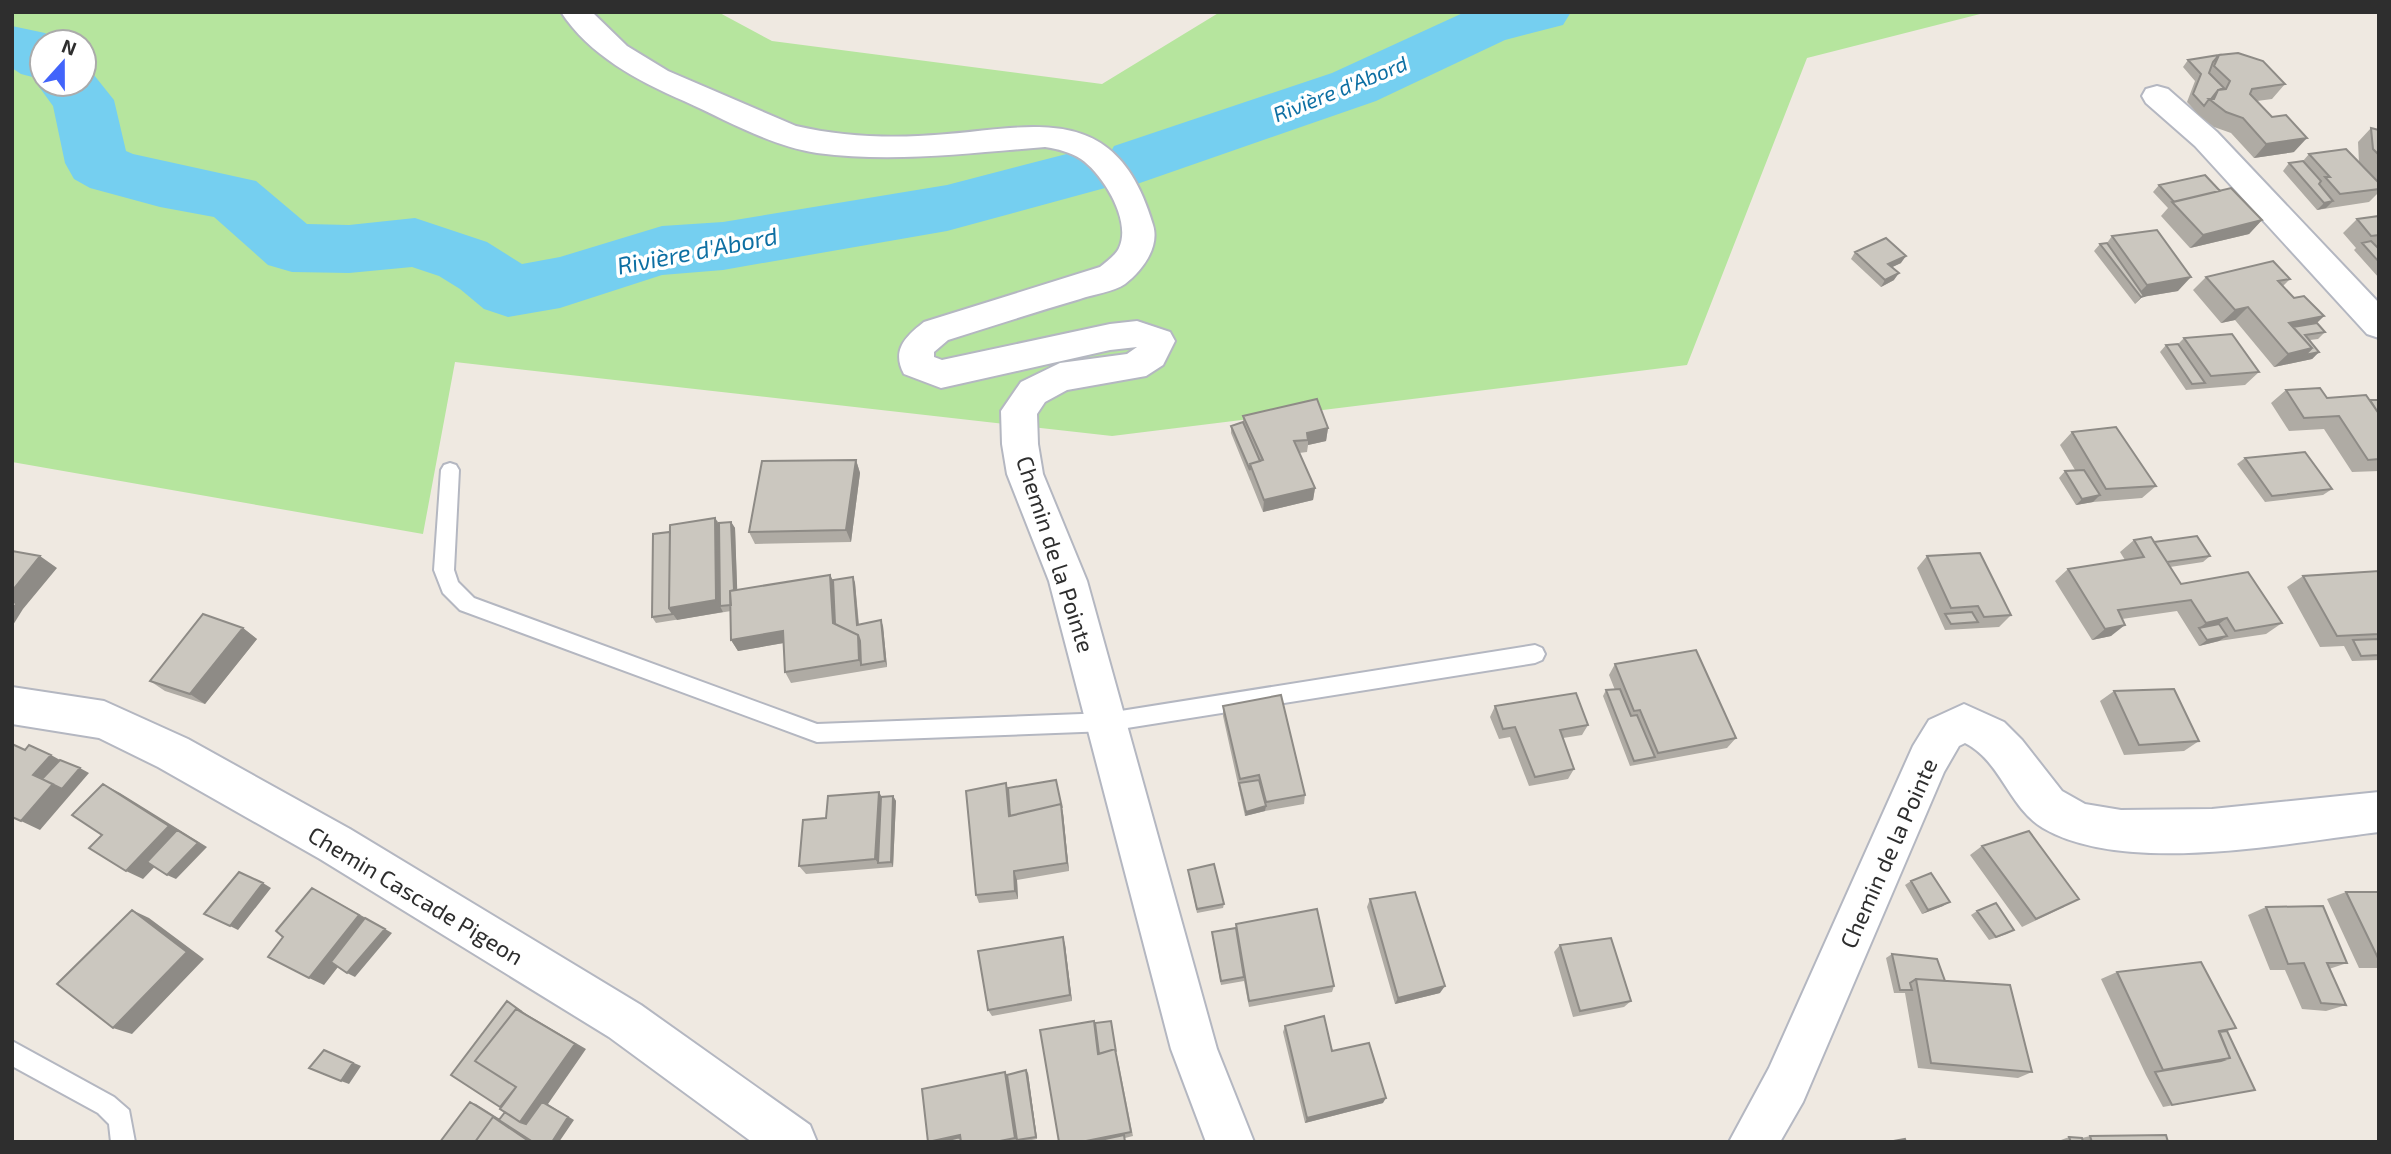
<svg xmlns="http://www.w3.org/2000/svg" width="2391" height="1154" font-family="'Exo 2',sans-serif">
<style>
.green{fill:#b6e59e;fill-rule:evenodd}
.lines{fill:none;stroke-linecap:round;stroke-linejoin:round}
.river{fill:#75cff0;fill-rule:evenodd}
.lane-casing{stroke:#b4b7c1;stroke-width:4}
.street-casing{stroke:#b4b7c1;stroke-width:4}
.lane{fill:#fff;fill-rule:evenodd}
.street{fill:#fff;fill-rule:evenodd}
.wall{fill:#afaba4}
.shaded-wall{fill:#8e8b86}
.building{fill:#cbc7bf;stroke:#8e8b86;stroke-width:2}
.labels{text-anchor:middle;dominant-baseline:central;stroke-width:7;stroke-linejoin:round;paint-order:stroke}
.far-water-label{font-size:21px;font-style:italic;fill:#0d6fa3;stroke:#fff}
.street-label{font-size:23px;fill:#2e2e2e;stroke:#fff}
.water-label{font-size:24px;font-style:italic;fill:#0d6fa3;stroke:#fff}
</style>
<rect width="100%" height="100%" fill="#efe9e1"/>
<path class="green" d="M12 12H718L772 41 1102 84 1220 12H1988L1807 58 1687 365 1112 436 455 362 423 534 12 462ZM42 42H84V84H42Z"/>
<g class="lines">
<path class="river" d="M1465 12H1571L1563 25 1505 40 1376 101 1137 184 1114 178 1113 175 1105 188 947 231 723 270 662 275 560 308 508 317 484 309 460 289 439 276 412 267 349 273 292 272 268 265 214 217 160 207 90 188 74 179 65 163 53 106 37 84 40 79 21 74 12 68V26L45 33 58 42H42V84H84V68L90 70 114 100 126 151 133 154 256 181 307 224 349 225 415 218 487 242 522 264 560 257 662 226 723 222 947 185 1082 150 1105 156 1107 159 1114 146 1332 73Z"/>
<defs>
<path id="lane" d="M450 463 456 465 459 470 454 570 458 582 474 598 817 724 1108 713 1535 645 1542 648 1545 654 1542 660 1535 663 1108 731 817 742 460 610 443 593 434 570 441 470 444 465Z
M12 1041 114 1097 129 1110 135 1142H111L109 1124 98 1113 12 1066Z"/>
<path id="street" d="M561 12H592L627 46 668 71 796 126C834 135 879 138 918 136 1023 132 1114 91 1153 225 1160 247 1142 271 1125 284 1114 292 1093 294 1080 299 1036 312 992 326 948 340L934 352V357L942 360 1110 324 1137 321 1170 332 1175 341 1163 365 1146 376 1067 390 1045 402 1037 414 1038 444 1043 474 1087 581 1217 1049 1254 1142H1206L1171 1049 1049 581 1007 474 1002 444 1001 411 1021 382 1060 363 1127 354 1137 347 1110 350 941 388 904 374C891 350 906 336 924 322L1100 267C1106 262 1116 255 1119 248 1132 221 1103 174 1081 159 1070 152 1058 149 1045 147 970 153 893 163 817 153 771 146 726 120 684 101 638 81 589 55 561 12Z
M2157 86 2168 89 2217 132 2379 303V338L2367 334 2195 146 2146 103 2142 96 2146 89Z
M12 687 104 701 188 739 350 829 641 1005 810 1125 817 1142H752L609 1037 320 859 158 767 99 738 12 724Z
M1964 704 2004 722 2022 740 2062 791 2085 804 2121 810 2212 809 2379 792V832C2287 843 2125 876 2043 828 2009 808 2001 761 1965 743L1959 746 1944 772 1803 1102 1780 1142H1729L1769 1068 1913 746 1929 720Z"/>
</defs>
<use href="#lane" class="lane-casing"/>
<use href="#street" class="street-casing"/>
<use href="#lane" class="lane"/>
<use href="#street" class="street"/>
</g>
<path class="wall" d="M2238 53 2285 84 2272 99 2257 101 2294 152 2254 158 2231 133 2214 127 2198 114 2187 102 2195 81 2183 67 2188 60Z
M2371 128 2379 130V192L2369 202 2317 210 2283 171 2289 163 2303 161 2309 154 2359 163 2358 142Z
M2159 185 2220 191 2262 220 2249 234 2190 248 2161 216 2168 208 2153 192Z
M2379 216V278L2354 250 2356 248 2343 233 2357 219Z
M2112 236 2178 291 2142 297 2135 304 2094 251 2100 244 2107 243Z
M1855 252 1901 263 1892 267 1894 280 1881 287 1851 259Z
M2206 277 2290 279 2283 286 2294 298 2324 316 2317 323 2325 332 2318 339 2310 340 2319 352 2312 359 2274 367 2235 320 2221 323 2193 290Z
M2184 338 2259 372 2245 385 2186 390 2160 352 2166 345 2178 344Z
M2286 390 2327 398 2370 400H2379V471L2352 472 2324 429 2289 431 2271 403Z
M1243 416 1328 428 1326 441 1308 445 1307 452 1299 453 1315 488 1313 500 1263 512 1231 433V426L1243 422Z
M2072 432 2156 486 2142 498 2093 502 2076 505 2059 478 2065 471 2075 470 2060 445Z
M2245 458 2332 489 2323 495 2265 502 2237 464Z
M856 460 860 473 851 542 755 544 749 532Z
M715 518 719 523 731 522 735 528 737 590 833 580 853 577 855 583 859 624 883 626 887 667 791 683 785 672 784 643 738 651 731 640V611L656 623 652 617 670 532Z
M2134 540 2154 542 2210 556 2203 562 2170 567 2181 584 2282 623 2266 634 2219 641 2199 646 2177 611 2122 619 2111 636 2092 640 2055 581 2068 569 2125 560 2120 552Z
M1927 556 2011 615 1999 627 1945 630 1917 568Z
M2379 571V660L2352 661 2344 646 2320 647 2287 587 2303 576Z
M243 628 257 639 205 704 165 691 150 681Z
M1615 664 1736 738 1727 748 1630 766 1603 696 1606 690H1615L1609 675Z
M2114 691 2199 741 2184 751 2124 755 2100 701Z
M1223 706 1305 795 1304 804 1265 811 1245 816 1223 716Z
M1495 706 1588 725 1582 735 1563 738 1574 769 1568 779 1529 786 1510 737 1499 739 1490 717Z
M1008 788 1063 813 1069 871 1017 880 1018 899 979 903 976 895Z
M893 796 896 801 893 867 806 874 799 866 881 797Z
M1982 846 2064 907 2022 927 1970 855Z
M1188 870 1224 904 1223 908 1197 913Z
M1911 881 1943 906 1922 914 1905 885Z
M2346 892H2379V968H2359L2327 899Z
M1370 899 1440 993 1395 1004 1367 907Z
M2266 907 2347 963 2329 969 2346 1005 2326 1011 2302 1009 2285 970H2270L2248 915Z
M1977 911 2014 930 2007 934 1989 940 1971 915Z
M1236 924 1334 986 1332 992 1249 1007 1244 981 1221 985 1212 935V932L1236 928Z
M1065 944 1072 1001 992 1016 988 1010Z
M1560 945 1631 1001 1624 1007 1573 1017 1554 952Z
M1892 954 1945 981 2032 1072 2018 1078 1918 1068 1905 993H1894L1886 958Z
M2117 972 2236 1028 2227 1031 2255 1090 2163 1107 2146 1075 2101 979Z
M1095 1023 1117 1055 1133 1136 1125 1138V1142H1059Z
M1285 1026 1383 1103 1305 1123 1283 1032Z
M1028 1073 1037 1139 1021 1142H928L1007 1075Z
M2090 1136 2168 1142H2062L2061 1140 2069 1137 2082 1138Z"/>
<path class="shaded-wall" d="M2307 138 2294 152 2254 158 2266 144Z
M2333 201 2326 208 2317 210 2324 203Z
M2262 220 2249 234 2190 248 2203 235Z
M1906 256 1901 263 1884 271 1888 264Z
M1899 273 1894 280 1881 287 1885 280Z
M2191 277 2178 291 2142 297 2135 304 2141 297 2138 294 2147 285Z
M2248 307 2235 320 2221 323 2235 310Z
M2324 316 2309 330 2287 334 2289 323Z
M2312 348 2319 352 2312 359 2274 367 2288 354Z
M1328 428 1326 441 1308 445V440L1307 433Z
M856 460 860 473 851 542 846 530Z
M1315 488 1313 500 1263 512 1264 500Z
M2100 495 2093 502 2076 505 2082 499Z
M715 518 722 530 720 606 723 612 677 620 669 608Z
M731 522 735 528 738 611 734 605Z
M40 556 57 568 23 609 13 625 12 624V607L15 604 12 602V591Z
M830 575 836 586 838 629 833 623Z
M853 577 855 583 859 630 857 625Z
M2227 618 2212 629 2199 628 2206 623Z
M881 620 883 626 887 667 885 661Z
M2125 625 2111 636 2092 640 2105 629Z
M243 628 257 639 205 704 190 694Z
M783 631 789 642 738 651 731 640Z
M858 635 863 646 861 665 859 660Z
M2227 636 2219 641 2199 646 2207 640Z
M51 755 69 765 51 784 33 775Z
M80 768 89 773 40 830 21 821 53 784Z
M1056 780 1063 813 1069 871 1067 863 1012 825 1006 783 1009 793Z
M103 784 120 793 207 847 176 879 167 875 185 835 143 879 126 871Z
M879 792 884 801 878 863 875 859Z
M893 796 896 801 893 867 891 862Z
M1266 806 1265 811 1245 816 1246 812Z
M1014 871 1017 880 1018 899 1015 891Z
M263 883 271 888 238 930 230 926Z
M312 888 373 922 324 985 309 978Z
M1950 902 1943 906 1922 914 1928 910Z
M132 910 149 918 204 959 132 1034 113 1028Z
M385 929 392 933 355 977 347 973Z
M1063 937 1065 944 1072 1001 1070 995Z
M1445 986 1440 993 1395 1004 1398 998Z
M507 1001 528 1015 586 1049 548 1104 574 1120 559 1142H552L533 1126 520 1122Z
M324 1050 361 1066 349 1084 341 1081Z
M1026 1070 1028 1073 1037 1139 1036 1137Z
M1386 1098 1383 1103 1305 1123 1307 1118Z
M470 1102 476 1104 536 1142H530Z
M960 1135 965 1142H931Z"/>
<path class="building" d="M2238 53 2263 61 2285 84 2252 89 2250 94 2272 117 2286 115 2307 138 2266 144 2243 118 2226 112 2209 99H2214L2218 90 2226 89 2230 81 2214 66 2219 55Z
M2219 55 2213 62 2209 73 2224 88 2218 90 2211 99H2209L2204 106 2193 94 2201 74 2188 60Z
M2371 128 2379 130V155L2373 149Z
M2346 149 2379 183V189L2340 194 2325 177H2330L2309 154Z
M2303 161 2321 181 2319 184 2333 201 2324 203 2289 163Z
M2205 175 2220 191 2174 202 2159 185Z
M2231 188 2262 220 2203 235 2172 202Z
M2379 216V235L2371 236 2357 219Z
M2157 230 2191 277 2147 285 2112 236Z
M1886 238 1906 256 1888 264 1899 273 1885 280 1855 252Z
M2371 241 2379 249V262L2362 243Z
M2107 243 2144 296 2141 297 2100 244Z
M2273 261 2290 279 2278 281 2294 298 2304 296 2324 316 2289 323 2312 348 2288 354 2248 307 2235 310 2206 277Z
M2317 323 2325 332 2305 335 2319 352 2305 355 2312 348 2293 327Z
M2232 334 2259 372 2211 376 2184 338Z
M2178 344 2205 383 2192 384 2166 345Z
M2320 388 2327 398 2366 395 2379 414V459L2368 460 2339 416 2304 418 2286 390Z
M1317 399 1328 428 1307 433 1308 440 1294 441 1315 488 1264 500 1250 464 1263 460 1243 416Z
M2370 400H2379V414Z
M1243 422 1260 461 1250 464V470L1231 426Z
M2116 427 2156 486 2106 489 2072 432Z
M2305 452 2332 489 2272 496 2245 458Z
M856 460 846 530 749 532 762 461Z
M2084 470 2100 495 2082 499 2065 471Z
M715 518 716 600 669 608 670 525Z
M731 522 734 590 730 591 731 605 720 606 719 523Z
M670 532 669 608 673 614 652 617 653 534Z
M2197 536 2210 556 2167 562 2154 542Z
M2151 537 2181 584 2248 572 2282 623 2235 631 2227 618 2206 623 2191 600 2118 610 2125 625 2105 629 2068 569 2144 557 2134 540Z
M12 551 40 556 12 591Z
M1980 553 2011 615 1984 617 1978 606 1951 608 1927 556Z
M2379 571V634L2337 636 2303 576Z
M830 575 833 623 858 635 859 660 785 672 783 631 731 640 730 591Z
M853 577 857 625 881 620 885 661 861 665 860 641 858 635 835 624 833 580Z
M1972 612 1978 622 1951 624 1945 614Z
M203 614 243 628 190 694 150 681Z
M2219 624 2227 636 2207 640 2199 628Z
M2379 639V655L2361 656 2353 640Z
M1696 650 1736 738 1658 753 1640 710 1634 711 1615 664Z
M1620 689 1631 716 1637 715 1655 757 1634 761 1606 690Z
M2174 689 2199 741 2139 745 2114 691Z
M1576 693 1588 725 1560 730 1574 769 1535 777 1515 727 1503 729 1495 706Z
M1281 695 1305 795 1266 802 1259 775 1240 779 1223 706Z
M12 744 25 750 29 745 51 755 33 775 53 784 21 821 12 817Z
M60 760 80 768 62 789 42 779Z
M1056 780 1062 808 1061 804 1010 816 1008 788Z
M1259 780 1266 806 1246 812 1239 783Z
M1006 783 1009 816 1061 804 1067 863 1014 871 1015 891 976 895 966 791Z
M103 784 169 826 126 871 89 848 102 835 72 815Z
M879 792 875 859 799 866 803 820 826 818 828 796Z
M893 796 891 862 878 863 881 797Z
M177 830 198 843 167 875 147 862Z
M2029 831 2079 899 2036 919 1982 846Z
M1214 864 1224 904 1197 909 1188 870Z
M239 872 263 883 230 926 204 914Z
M1931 873 1950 902 1928 910 1911 881Z
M312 888 359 915 309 978 268 957 283 937 276 931Z
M1415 892 1445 986 1398 998 1370 899Z
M2346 892H2379V960Z
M1996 903 2014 930 1996 937 1977 911Z
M2323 906 2347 963H2327L2346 1005 2321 1003 2304 963 2288 964 2266 907Z
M1317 909 1334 986 1249 1001 1236 924Z
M132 910 187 952 113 1028 57 984Z
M365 918 385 929 347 973 331 962Z
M1236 928 1244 977 1221 981 1212 932Z
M1063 937 1070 995 988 1010 978 951Z
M1611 938 1631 1001 1580 1011 1560 945Z
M1892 954 1937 959 1945 981 1916 979 1910 983 1912 990H1900Z
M2201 962 2236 1028 2219 1031 2230 1058 2163 1070 2117 972Z
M1916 979 2010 985 2032 1072 1931 1063Z
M507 1001 522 1012 516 1009 475 1061 516 1087 500 1107 451 1075Z
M516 1009 575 1044 520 1122 500 1109 516 1087 475 1061Z
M1324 1016 1332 1051 1369 1043 1386 1098 1307 1118 1285 1026Z
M1094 1021 1098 1054 1115 1049 1131 1132 1081 1142H1059L1040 1030Z
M1111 1021 1116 1052 1115 1049 1099 1054 1095 1023Z
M2227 1031 2255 1090 2172 1105 2155 1072 2221 1061 2230 1058 2219 1032Z
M324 1050 353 1063 341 1081 309 1068Z
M1026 1070 1036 1137 1017 1140 1007 1075Z
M1005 1072 1015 1138 995 1142H961L960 1135 928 1142 922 1089Z
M470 1102 499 1120 493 1117 475 1142H440Z
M542 1102 568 1117 552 1142H533L499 1120 505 1112 520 1122 526 1124Z
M493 1117 530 1142H475Z
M1124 1135 1125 1142H1091Z
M2166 1135 2168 1142H2092L2090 1136Z
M960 1137 961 1142H941Z
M2069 1137 2082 1138 2083 1142H2071Z
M1905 1139 1906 1142H1888Z"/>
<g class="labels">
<g class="far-water-label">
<text transform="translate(1340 88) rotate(-22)">Rivière d'Abord</text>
</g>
<g class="street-label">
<text transform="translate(1056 554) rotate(72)">Chemin de la Pointe</text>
<text transform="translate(1888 853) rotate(-66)">Chemin de la Pointe</text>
<text transform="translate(416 895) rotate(31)">Chemin Cascade Pigeon</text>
</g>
<g class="water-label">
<text transform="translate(697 250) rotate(-11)">Rivière d'Abord</text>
</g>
</g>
<rect width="2391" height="1154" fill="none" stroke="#2e2e2e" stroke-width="28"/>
<g transform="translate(63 63) rotate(21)"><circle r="33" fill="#ffffff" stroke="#ababab" stroke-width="2"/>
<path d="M0-5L12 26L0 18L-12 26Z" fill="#4264fb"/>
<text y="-10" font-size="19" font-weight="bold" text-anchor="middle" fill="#2e2e2e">N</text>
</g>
</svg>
